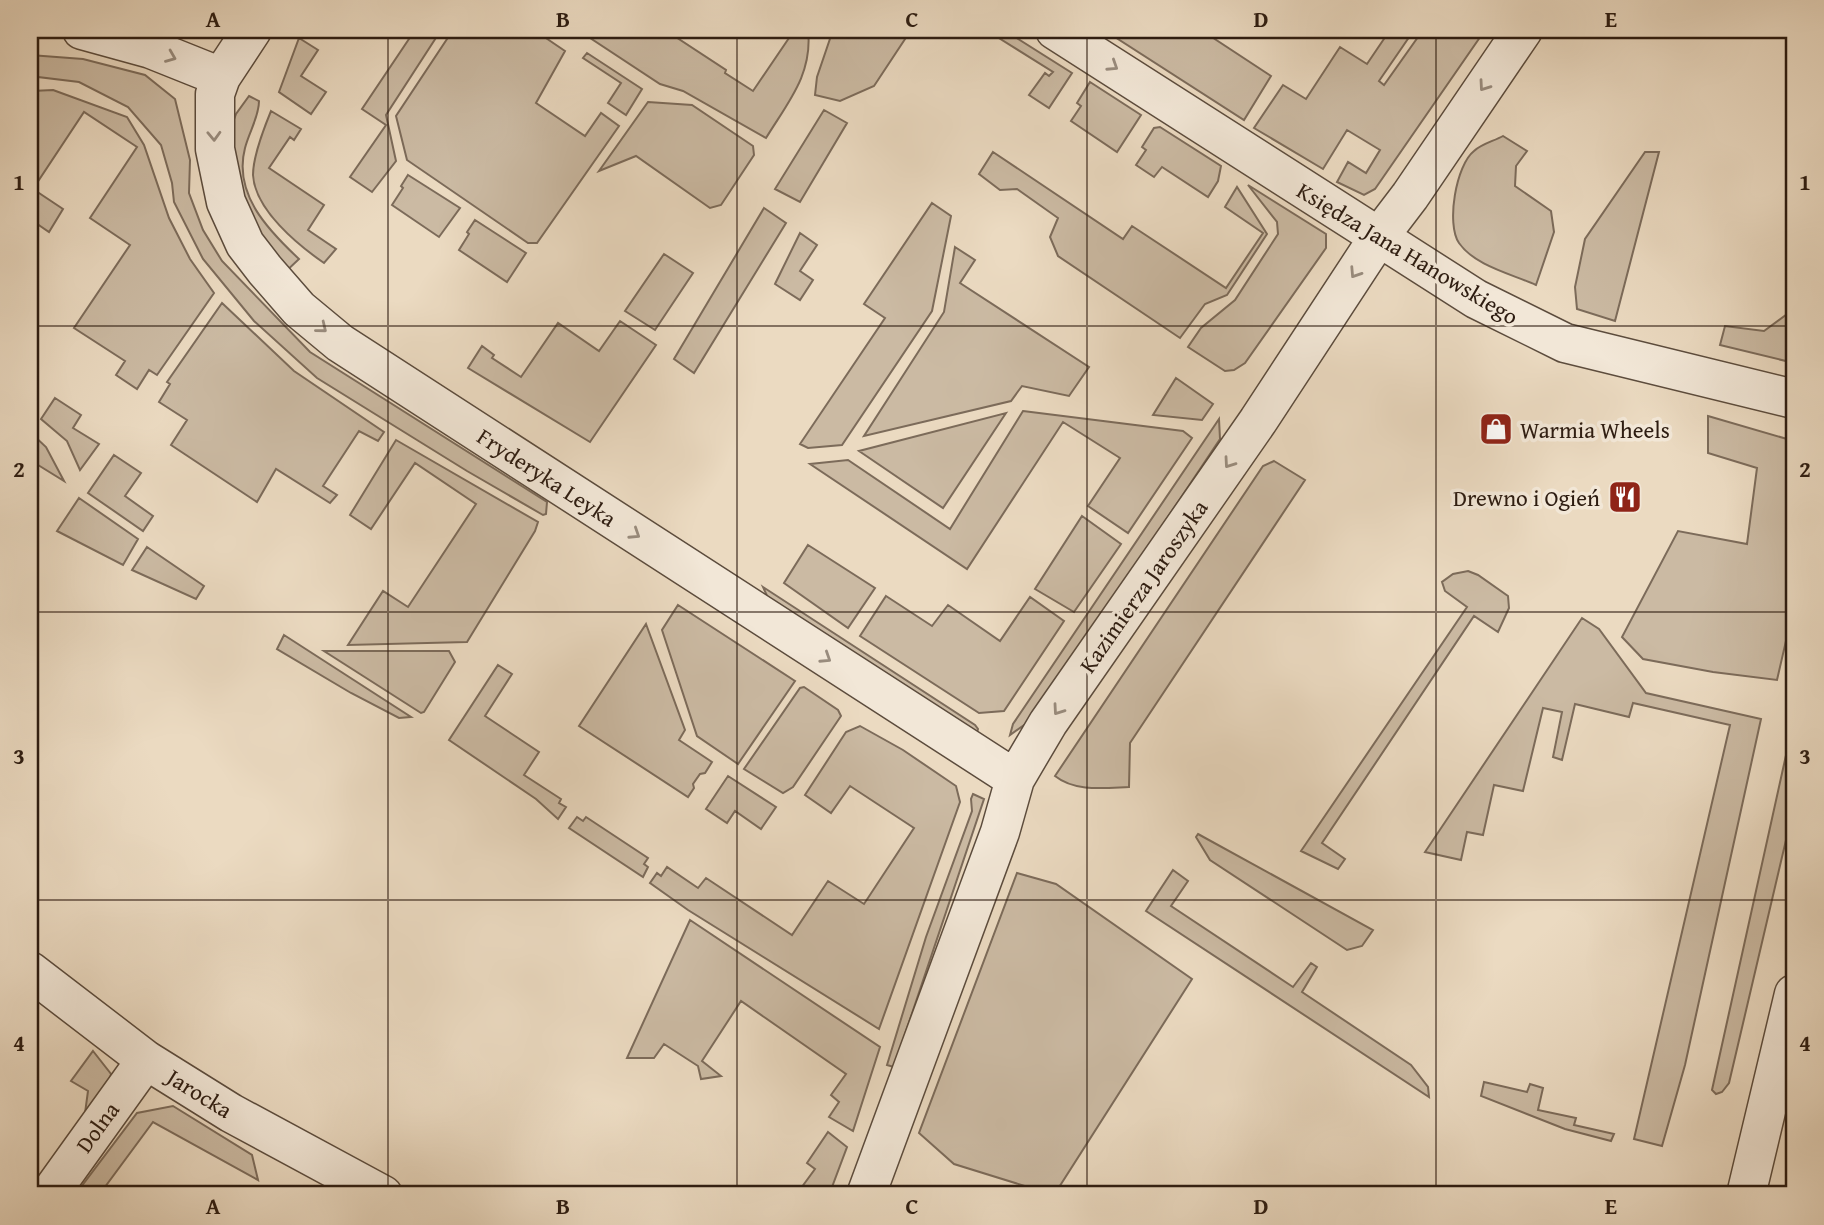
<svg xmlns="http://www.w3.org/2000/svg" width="1824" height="1225" font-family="'Gentium Book Plus',serif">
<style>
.green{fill:#cbbaa3;stroke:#7c6b5a;stroke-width:2}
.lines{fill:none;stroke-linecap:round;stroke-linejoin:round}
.minor-casing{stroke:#5c4c3d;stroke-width:41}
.minor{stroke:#f2e7d7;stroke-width:38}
.oneway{stroke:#998c7e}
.grid{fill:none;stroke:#2d1c11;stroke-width:2;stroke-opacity:0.55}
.labels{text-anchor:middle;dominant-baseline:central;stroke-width:7;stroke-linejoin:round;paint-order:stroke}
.street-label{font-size:23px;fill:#2d1c11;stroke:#f2e7d7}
.poi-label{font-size:23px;fill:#2d1c11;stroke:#f2e7d7;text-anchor:start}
.neatline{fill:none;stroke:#2d1c11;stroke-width:2.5}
.grid-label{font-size:23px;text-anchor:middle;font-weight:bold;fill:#2d1c11}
</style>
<rect width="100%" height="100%" fill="#ebdac1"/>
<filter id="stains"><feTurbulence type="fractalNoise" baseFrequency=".00286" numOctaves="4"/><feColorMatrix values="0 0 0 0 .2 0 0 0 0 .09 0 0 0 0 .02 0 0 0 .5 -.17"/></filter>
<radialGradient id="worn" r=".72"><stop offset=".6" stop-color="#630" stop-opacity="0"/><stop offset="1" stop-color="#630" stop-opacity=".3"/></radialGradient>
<path class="green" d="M415 30H441L386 115 396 161 372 192 350 177 386 125 362 109Z
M453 30H534L565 51 536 103 585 136 601 113 619 126 537 243H528L407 160 396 116Z
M578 30H665L726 70 725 73 753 91 791 35 784 30H808C813 74 788 102 766 138L683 91 660 84Z
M833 30H911L874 86 840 101 815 95 817 77Z
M997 30H1004L1072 73 1049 108 1029 95 1045 73 1049 76 1053 72 994 35Z
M1104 30H1201L1271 76 1244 120Z
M1390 30H1414L1379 81 1384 85 1423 30H1485L1375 189 1364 195 1337 182 1348 162 1366 173 1380 150 1347 130 1323 169 1254 128 1283 85 1306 99 1340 47 1367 64Z
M299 38 318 50 301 76 326 92 311 114 279 92Z
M587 53 642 89 626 115 608 103 621 83 583 58Z
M30 55 83 59 145 75 175 99 190 160 189 193 203 230 222 261 310 352 547 502 546 514 543 515 467 471 317 378 254 321 203 259 174 202 172 183 161 145 128 107 79 82 30 76Z
M1090 82 1141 115 1117 152 1071 121 1081 106 1077 103Z
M53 90 127 117 144 145 169 218 190 259 214 293 157 375 149 370 137 389 116 375 125 361 74 328 130 245 90 218 137 147 84 112 33 189 63 209 49 232 30 219V104L32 91Z
M249 96 259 101C259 117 249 132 245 148 233 194 268 230 299 259L281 276 250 234 228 136 236 114Z
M648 102 692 105 753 146 754 155 721 205 710 208 636 156 599 171Z
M824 110 847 123 800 202 775 189Z
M271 111 301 129 294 140 290 137 269 168 324 205 308 230 336 249 324 263C298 245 255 210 253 175 253 156 264 128 271 111Z
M1160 127 1221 166 1218 181 1208 197 1162 167 1154 177 1136 165 1146 150 1142 147 1154 128Z
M1503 136 1527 151 1516 166 1515 186 1551 211 1554 232 1536 285C1512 274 1475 266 1459 243 1446 224 1456 165 1474 151 1481 144 1494 141 1503 136Z
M993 152 1123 239 1132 226 1226 288 1263 233 1225 207 1237 187 1267 234 1227 295 1205 304 1180 338 1058 256 1050 237 1058 218 1017 189 1000 190 979 174Z
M1645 152H1659L1615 321 1577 309 1575 287 1585 239Z
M408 175 460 208 439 237 392 205 403 188 401 186Z
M1248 185 1326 234V248L1245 363 1234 370 1225 371 1188 347 1201 328 1235 300 1278 234 1277 222Z
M932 203 951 216 932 311 842 445 808 448 800 444 885 318 864 304Z
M764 208 786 223 694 373 674 359Z
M475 220 526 253 507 282 459 250 469 234 467 232Z
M800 233 817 245 800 271 813 280 800 300 775 284Z
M955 247 975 260 960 283 1089 367 1069 396 1022 386 1011 401 864 436 944 312Z
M664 254 693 273 655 330 625 311Z
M222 303 294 371 384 432 378 441 359 431 323 486 337 495 330 503 276 469 257 502 171 445 187 420 159 402 170 384 167 382Z
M1794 309V363L1720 345 1725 326 1764 331Z
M620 321 656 345 590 442 468 368 482 346 494 355 492 358 521 377 558 323 599 351Z
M1176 378 1213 404 1202 420 1153 415Z
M55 398 81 415 73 428 99 444 80 470 67 441 41 419Z
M1023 411 1183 431 1192 438 1128 533 1088 506 1120 458 1063 422 967 569 810 464 848 460 950 529Z
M1006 413 943 508 859 451Z
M1708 416 1794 441V606L1777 680 1713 672 1643 659 1622 637 1678 531 1747 544 1757 468 1708 453Z
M1219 419 1220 439 1034 718 1010 735 1013 724Z
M30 432 46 447 64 481 30 460Z
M396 440 538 522 535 531 467 642 348 645 383 591 408 607 476 504 415 463 371 529 350 515Z
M114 455 141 473 125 496 153 516 143 531 88 493Z
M1274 461 1305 480 1130 743 1129 787C1104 788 1075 792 1055 776L1263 466Z
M79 498 138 539 123 565 57 531Z
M1082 516 1121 544 1074 612 1035 589Z
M808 545 875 588 848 628 784 583Z
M147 547 204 586 196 599 132 570Z
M1468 571 1478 575 1508 596 1509 608 1498 632 1474 616 1322 843 1345 859 1338 869 1301 851 1467 607 1445 591 1442 582 1453 574Z
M763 587 975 725 978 729 977 733 768 598Z
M886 596 932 626 948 605 1000 641 1030 597 1064 621 1004 711 979 713 860 636Z
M678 605 795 681 738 764 697 736 662 630Z
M1582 618 1599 629 1646 693 1761 719 1685 1065 1662 1146 1634 1139 1730 725 1633 703 1629 717 1575 704 1562 760 1553 757 1562 712 1543 708 1523 791 1494 785 1483 835 1467 832 1461 860 1425 852Z
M646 624 685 730 679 740 712 762 705 773 700 774 693 784 694 788 688 797 579 726Z
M284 635 411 717 399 718 351 693 277 649Z
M324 651H449L455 662 424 712 421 713Z
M498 665 512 674 485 716 539 752 524 775 561 799 559 803 566 807 558 819 536 799 449 740Z
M804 687 838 710 841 716 793 787 783 793 744 769 800 688Z
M1794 719V806L1729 1083 1722 1092 1716 1094 1712 1090Z
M860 726 903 750 956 786 960 802 879 1029 688 910 650 883 657 873 661 876 667 867 698 888 706 878 792 935 828 881 864 904 914 828 850 786 831 813 805 795 846 732Z
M728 776 776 807 761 829 735 811 727 823 706 809Z
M973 794 984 799 894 1067 887 1065 926 937 972 811 971 799Z
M577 817 583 821 586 817 648 858 644 864 648 867 643 877 569 828Z
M1198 834 1373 930 1362 946 1347 950 1210 860 1196 837Z
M1173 870 1188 881 1171 906 1293 987 1311 963 1317 967 1302 992 1411 1065 1428 1087 1429 1097 1146 911Z
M1017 873 1056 884 1192 979 1054 1195 954 1164 919 1133Z
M690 920 880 1047 853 1131 829 1117 839 1102 831 1095 846 1074 741 1001 702 1061 721 1076 701 1079 698 1066 664 1044 654 1058H627Z
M93 1051 111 1074 107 1095 85 1113 88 1091 71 1081Z
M1484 1082 1527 1092 1530 1084 1543 1088 1538 1110 1576 1118 1574 1125 1614 1134 1611 1141 1565 1129 1481 1096Z
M173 1106 252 1155 258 1180 153 1122 99 1195H75L137 1113Z
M828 1132 847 1147 829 1195H796L815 1169 807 1163Z"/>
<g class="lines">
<defs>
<path id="minor" d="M82 30 151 49 221 77
M252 30 221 77 215 94V149L226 202 245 244 265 270 299 309 340 343 1015 779
M1055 30 1476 299 1565 343 1794 399
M30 971 146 1060 231 1113 383 1195
M49 1195 146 1060
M866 1195 1000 832 1015 779 1048 723 1258 421 1378 238 1410 196 1523 30
M1746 1195 1794 994"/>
</defs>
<use href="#minor" class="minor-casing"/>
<use href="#minor" class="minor"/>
</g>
<defs><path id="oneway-chevron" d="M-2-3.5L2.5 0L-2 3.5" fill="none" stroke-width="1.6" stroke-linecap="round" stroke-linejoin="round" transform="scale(1.75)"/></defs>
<g class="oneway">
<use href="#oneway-chevron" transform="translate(171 57) rotate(22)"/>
<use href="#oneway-chevron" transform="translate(1113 66) rotate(33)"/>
<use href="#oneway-chevron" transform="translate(1484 86) rotate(125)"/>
<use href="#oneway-chevron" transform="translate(214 136) rotate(88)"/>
<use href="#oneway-chevron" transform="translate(1355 273) rotate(123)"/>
<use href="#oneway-chevron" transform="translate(322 328) rotate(39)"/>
<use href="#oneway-chevron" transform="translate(1229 463) rotate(125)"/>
<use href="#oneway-chevron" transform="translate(635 534) rotate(33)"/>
<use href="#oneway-chevron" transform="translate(826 658) rotate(33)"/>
<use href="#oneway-chevron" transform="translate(1058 710) rotate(125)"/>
</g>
<path class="grid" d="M388 30V1195M737 30V1195M1087 30V1195M1436 30V1195M30 326H1794M30 612H1794M30 900H1794"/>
<defs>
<symbol id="shop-square" viewBox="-11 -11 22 22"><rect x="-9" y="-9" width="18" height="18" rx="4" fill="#8f2418" stroke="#f2e7d7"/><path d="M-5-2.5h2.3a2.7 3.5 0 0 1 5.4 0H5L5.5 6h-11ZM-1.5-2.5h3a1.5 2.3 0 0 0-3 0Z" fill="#fff"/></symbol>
<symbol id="restaurant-square" viewBox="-11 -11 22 22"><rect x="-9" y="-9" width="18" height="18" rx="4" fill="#8f2418" stroke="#f2e7d7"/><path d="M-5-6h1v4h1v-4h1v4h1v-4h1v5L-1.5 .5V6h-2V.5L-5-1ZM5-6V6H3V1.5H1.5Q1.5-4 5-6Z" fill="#fff"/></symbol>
</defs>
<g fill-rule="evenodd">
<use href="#shop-square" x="1477" y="410" width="38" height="38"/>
<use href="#restaurant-square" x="1606" y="478" width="38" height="38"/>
</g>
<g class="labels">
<g class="street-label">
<text transform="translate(1408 253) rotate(31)">Księdza Jana Hanowskiego</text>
<text transform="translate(547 477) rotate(33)">Fryderyka Leyka</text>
<text transform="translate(1143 586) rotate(-55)">Kazimierza Jaroszyka</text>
<text transform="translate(200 1093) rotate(32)">Jarocka</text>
<text transform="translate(97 1127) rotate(-54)">Dolna</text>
</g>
<g class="poi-label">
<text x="1520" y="429">Warmia Wheels</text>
<text x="1600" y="497" text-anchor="end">Drewno i Ogień</text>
</g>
</g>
<rect width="1824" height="1225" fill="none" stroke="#ebdac1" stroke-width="77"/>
<rect x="38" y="38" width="1748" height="1148" class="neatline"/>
<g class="grid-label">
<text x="213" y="27">A</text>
<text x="563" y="27">B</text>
<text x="912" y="27">C</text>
<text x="1261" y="27">D</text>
<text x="1611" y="27">E</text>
<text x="19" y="190">1</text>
<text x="1805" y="190">1</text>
<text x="19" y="477">2</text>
<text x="1805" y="477">2</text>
<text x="19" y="764">3</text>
<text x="1805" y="764">3</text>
<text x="19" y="1051">4</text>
<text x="1805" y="1051">4</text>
<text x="213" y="1214">A</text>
<text x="563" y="1214">B</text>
<text x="912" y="1214">C</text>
<text x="1261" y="1214">D</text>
<text x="1611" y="1214">E</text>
</g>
<rect width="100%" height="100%" filter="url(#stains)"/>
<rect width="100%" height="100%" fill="url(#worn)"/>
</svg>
